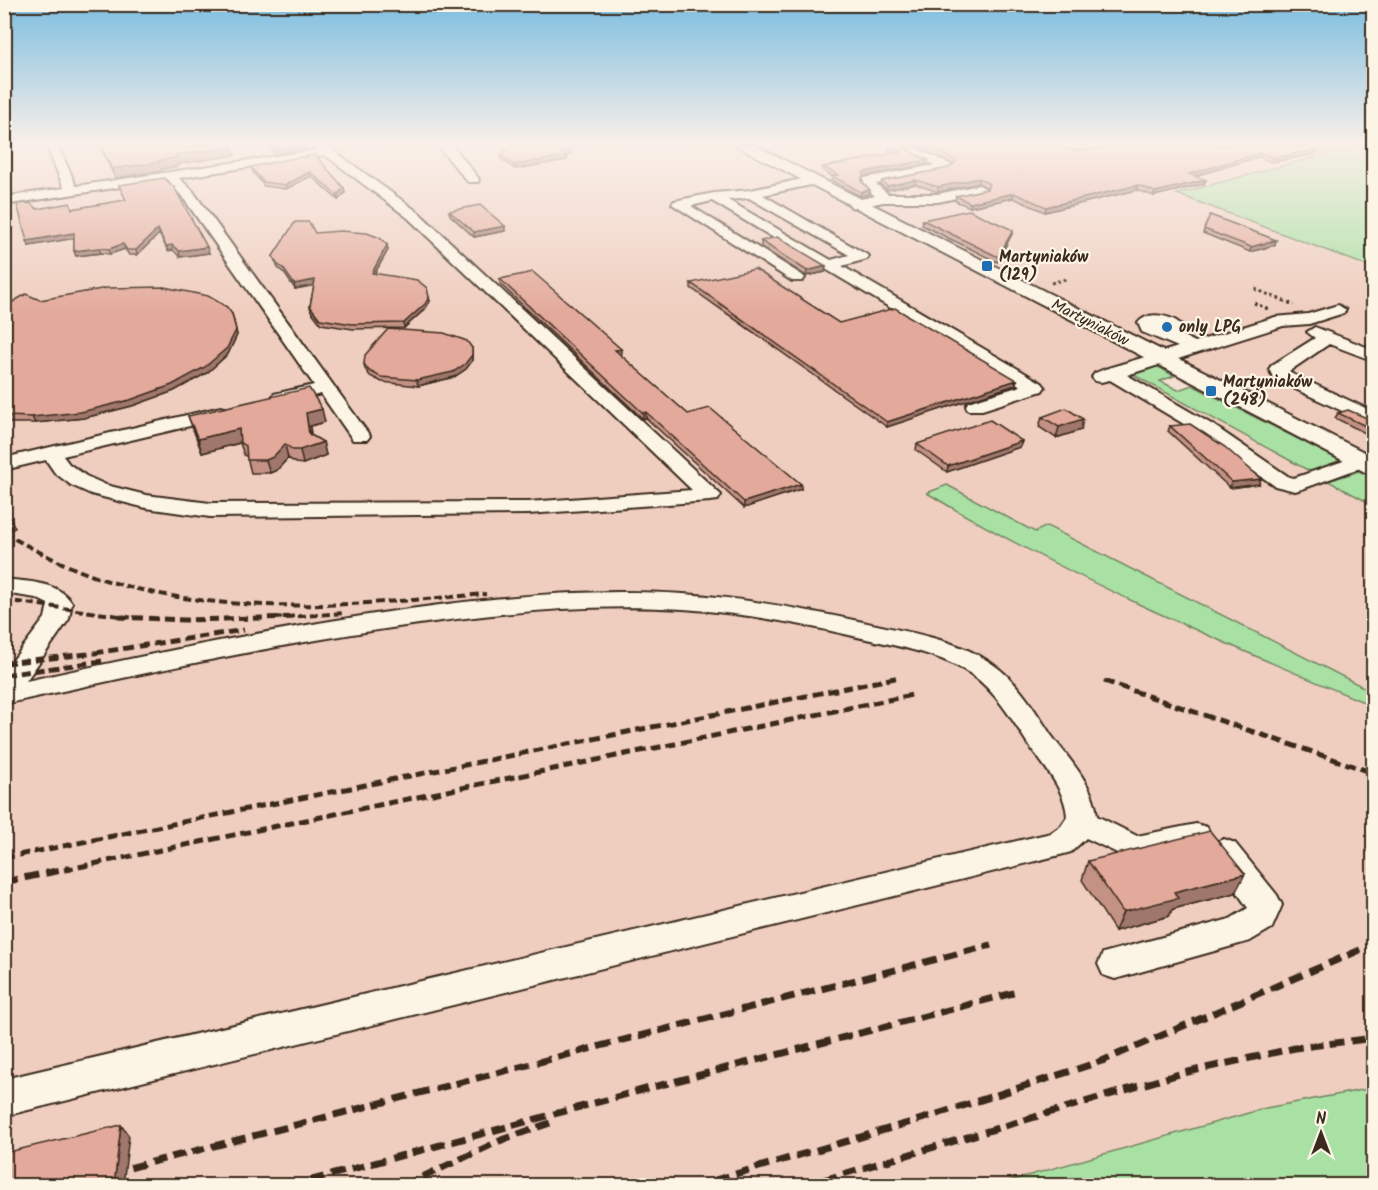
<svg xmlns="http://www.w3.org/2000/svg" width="1378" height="1190" font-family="Kalam,sans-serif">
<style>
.built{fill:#efcebf}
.green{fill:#a9e0a4;stroke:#728561;stroke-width:1.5}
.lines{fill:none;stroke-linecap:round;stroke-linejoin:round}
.minor-casing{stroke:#3b2a1e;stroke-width:4}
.major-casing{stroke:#3b2a1e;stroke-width:4}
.path-far1{stroke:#3b2a1e;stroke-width:2;stroke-dasharray:2 2;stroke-linecap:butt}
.path{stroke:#3b2a1e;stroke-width:3;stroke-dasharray:3 3;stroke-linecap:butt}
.minor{fill:#fcf5e5;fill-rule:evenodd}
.major{fill:#fcf5e5;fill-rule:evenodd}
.rail-far2{stroke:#3b2a1e;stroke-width:4;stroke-dasharray:8 4;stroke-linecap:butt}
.rail-far1{stroke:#3b2a1e;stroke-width:5;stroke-dasharray:10 5;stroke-linecap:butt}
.rail{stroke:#3b2a1e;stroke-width:7;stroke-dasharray:14 7;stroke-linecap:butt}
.wall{fill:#c39285;stroke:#3b2a1e;stroke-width:1.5}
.shaded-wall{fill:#9f776c;stroke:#3b2a1e;stroke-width:1.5}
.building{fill:#e3aa9b;stroke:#3b2a1e;stroke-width:1.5}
.poi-dot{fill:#1f6fb2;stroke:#fcf5e5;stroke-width:2}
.labels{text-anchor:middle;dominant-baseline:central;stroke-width:4.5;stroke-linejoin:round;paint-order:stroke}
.far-poi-label{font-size:16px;font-weight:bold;fill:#3b2a1e;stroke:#fcf5e5;text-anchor:start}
.far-street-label{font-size:16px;fill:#3b2a1e;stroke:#fcf5e5}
</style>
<rect width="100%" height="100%" fill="#f4decf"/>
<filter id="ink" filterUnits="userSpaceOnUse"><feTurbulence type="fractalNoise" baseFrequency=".0167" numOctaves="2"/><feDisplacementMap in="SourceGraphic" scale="12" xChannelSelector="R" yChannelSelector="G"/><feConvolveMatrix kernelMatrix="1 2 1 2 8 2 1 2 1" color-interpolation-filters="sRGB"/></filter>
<g filter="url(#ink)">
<path class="built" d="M5 145H728L1157 366 1133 374 1373 505V1088L1266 1108 995 1185 5 1186Z
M762 145H1298L1328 154 1178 194 1373 268V459L813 173 816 172Z"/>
<path class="green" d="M1298 145H1373V268L1177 194 1327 154Z
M1157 366 1174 376 1160 381 1178 390 1192 385 1345 463 1311 472 1132 374Z
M1359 471 1373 478V505L1328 481Z
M947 485 1035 532 1047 526 1373 692V706C1221 642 1068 578 927 493Z
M1373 1088V1185H995L1266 1108Z"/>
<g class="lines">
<defs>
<path id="minor" d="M46 145H58L76 186 317 150 312 145H326L418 212 721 495 718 500 710 501 528 514 210 517 146 508 91 494 71 485 55 473 46 460 4 470V458L221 407 228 409 231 413 228 417 63 456 69 464 86 476 106 485 146 495 210 503 528 502 692 490 408 218 325 155 179 178 192 190 370 436 367 440H353L321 394 281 404 274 402 272 398 274 394 314 385 182 196 166 180 4 205V197L64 188Z
M437 145 453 146 479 179 478 182H468Z
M1049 145H1111C1096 157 1068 152 1051 148Z
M914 147 954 166 948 170 876 184 888 194H938L979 185 986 189 984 192 938 202H883L856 208 851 207 849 204 851 201 875 196 863 185 864 178 935 165 910 154 908 151Z
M811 177 816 178 817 181 816 184 763 195 869 256 867 259 842 266 1042 383 1045 387 1042 391 982 410H968L966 406 968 402 1021 386 712 201 691 206 802 275 805 278 802 281H792L672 204 674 201 714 193 751 190ZM749 198 849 255 831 260 728 200Z
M1338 305 1346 310 1344 313 1309 324 1283 326 1127 375 1213 425 1289 477 1294 478 1361 455 1368 457 1371 461 1368 465 1302 489 1295 491 1275 486 1199 433 1110 380 1101 382 1095 381 1092 377 1095 373 1105 369 1178 347 1142 332 1138 323C1149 309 1176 316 1185 329L1181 335 1195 342 1275 317 1308 314Z
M1315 327 1374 350V361L1329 344 1288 372 1374 412V426L1274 379 1269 369 1272 365 1315 338 1307 332Z
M4 579C28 582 58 581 72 603L69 619 26 681C150 654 275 628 402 610 494 597 589 588 683 594 744 598 803 609 863 622 905 632 955 638 991 663 1017 680 1034 709 1051 735 1068 758 1095 786 1097 816L1137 836 1196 824 1207 827 1211 836 1207 845 1134 861 1086 838 1071 852 1060 855 4 1116V1079L1051 833 1061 826 1067 817C1066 789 1041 763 1026 741 1011 717 994 690 971 674 936 651 889 645 849 635 794 622 739 613 683 609 588 603 492 613 398 627 266 646 135 675 4 704V672L45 618 48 604 36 598 4 593Z
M1224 839 1235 843 1277 895 1282 905 1272 928 1250 941 1115 979 1103 975 1098 964 1103 953 1230 919 1248 908 1209 852 1213 843Z"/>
<path id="major" d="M735 145H754L1374 457V475L1365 472Z"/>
</defs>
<use href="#minor" class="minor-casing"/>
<use href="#major" class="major-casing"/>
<path class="path-far1" d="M1367 262 1374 260"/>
<path class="path" d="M1051 283 1066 279
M1255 289 1294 305
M1254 303 1268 309"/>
<use href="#minor" class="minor"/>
<use href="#major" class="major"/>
<path class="rail-far2" d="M4 533C40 553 76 572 115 583 234 618 364 604 486 594
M4 600 134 618
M274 618 345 613"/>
<path class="rail-far1" d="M118 617 186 620 298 617
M4 663 88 654 244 630
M4 675 102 661
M1104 681 1374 773
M4 858 900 677
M64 870 912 695"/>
<path class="rail" d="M4 882 71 868
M110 1173 991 945
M290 1186 646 1089 1017 992
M403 1186 504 1139 550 1123
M695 1186 925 1118 1102 1061 1374 944
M803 1186 1179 1074 1295 1048 1374 1038"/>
</g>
<path class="wall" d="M99 145H232L235 155 178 164 179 166 162 169V171L115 178Z
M267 145H307L308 149 275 154Z
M893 145H913L908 149 909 151 928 160 927 164 864 176 862 181 870 190 869 194 860 196 831 180 832 176 823 171V167L896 153 889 150V146Z
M913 145H1051L1074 150 1099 149 1315 154 1272 162 1259 157 1195 176 1206 180 1204 184 1154 196 1137 190 1045 212 1013 198 970 207 955 201 956 196 987 189V188L979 183 938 192 915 184 887 190 881 185 882 181 949 168 953 164Z
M570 150 571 154 565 155 567 156V160L515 169 501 159V155Z
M315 155 344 188 345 193 338 200 311 176 286 189 264 186 252 171 251 167Z
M119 185 209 253 180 257 173 250 168 251 159 234 137 255H129L125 249 110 254 101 253 76 256 74 251V238L29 246 37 209H72L126 200Z
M449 211 505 231 474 237 450 215Z
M1210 215 1275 245 1250 252 1203 233Z
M923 220 1012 234 997 262 922 225Z
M761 241 826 266 825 272 806 276 761 247Z
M388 250 375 273 430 301 425 309 404 328 353 329 321 324 311 311 310 306 314 285 295 289 284 273 278 268 273 256Z
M500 279 621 354H619L688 414 801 489 744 508 646 418 643 419 500 284Z
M691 283 839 323 1017 380 1015 385 887 427 691 288Z
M40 300 232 314 237 335 228 354 207 373 174 391 132 406 84 418 35 423H4V307Z
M472 353V361L466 369 454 377 418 386 382 382 370 376 365 369 364 364Z
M1374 401V410L1369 407 1371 402Z
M1338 413 1374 421V435L1371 436 1335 418Z
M188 416 325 422 310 426 311 435 323 442 326 455 303 464 296 463 288 458 277 470 270 473H251L247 457 244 455 240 443 202 453Z
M1042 417 1081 430 1056 438 1039 427Z
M1170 426 1259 484 1230 488 1168 431Z
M1022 441 1020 447 947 472 916 450 917 444Z
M1088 861 1235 893 1173 909 1169 916 1115 931 1082 880Z"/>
<path class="shaded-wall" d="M307 145 308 149 275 154 274 150Z
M233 147 235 155 178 164 179 166 162 169V171L115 178 112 169 159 160 175 155Z
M570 150 571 154 561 156V152Z
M1317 150 1315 154 1272 162 1274 158Z
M1260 153 1259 157 1187 178 1189 174Z
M567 156V160L515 169 514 165Z
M928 160 927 164 864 176 861 185 864 172Z
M310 172 311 176 286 189 285 185Z
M979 178V183L938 192V187Z
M916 180 915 184 887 190V186Z
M1206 180 1204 184 1154 196 1155 192Z
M1138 185 1137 190 1045 212 1046 207Z
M344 188 345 193 338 200 337 195Z
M870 190 869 194 860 196 861 192Z
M1014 193 1013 198 970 207V203Z
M505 226V231L474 237V232Z
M158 229 159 234 137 255 136 250Z
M1013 230 1012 234 997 262 998 257Z
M74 233 76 238 29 246 27 241Z
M1276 240 1275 245 1250 252 1251 247Z
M123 244 125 249 110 254 109 249Z
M172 245 173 250 168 251 166 246Z
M387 245 388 250 372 278V273Z
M207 247 209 253 180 257 179 251Z
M99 248 101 253 76 256 74 251Z
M826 266 825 272 806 276 807 271Z
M315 280 316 285 295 289 294 284Z
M429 297 430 301 425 309 404 328V323Z
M232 314 237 335 228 354 207 373 174 391 132 406 84 418 35 423 32 417Z
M472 348V361L466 369 454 377 418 386 417 380Z
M621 349V354L615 355V350Z
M1017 380 1015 385 887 427V422Z
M322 409 325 422 310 426 312 446 323 442 326 455 303 464 300 450 309 434 306 413Z
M646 412V418L643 419V413Z
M1083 419 1081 430 1056 438 1059 427Z
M239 429 243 442 202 453 198 439Z
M1022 441 1020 447 947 472 948 466Z
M285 444 288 458 277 470 270 473 266 460Z
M1261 479 1259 484 1230 488 1232 482Z
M801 484V489L744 508V502Z
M7 511 15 528 4 533V512Z
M1245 874 1235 893 1173 909 1169 916 1115 931 1123 912 1174 892Z
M121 1125 129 1136 123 1185H114Z"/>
<path class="building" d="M101 145H232L233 147 175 155 176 158 159 160 160 162 112 169Z
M270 145H307L274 150Z
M512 145H563L570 150 561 152 567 156 514 165 501 155Z
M893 145H908L906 147 909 151 928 160 864 172 861 181 870 190 861 192 832 176 838 175 823 167 902 152 889 146Z
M923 145H1051L1074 150 1099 149 1106 145H1301L1317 150 1274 158 1260 153 1189 174 1206 180 1155 192 1138 185 1046 207 1014 193 970 203 956 196 987 189 989 184 979 178 938 187 916 180 887 186 882 181 949 168 957 161Z
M315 155 344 188 337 195 310 172 285 185 263 182 251 167 283 160Z
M164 178 174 187 207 247 179 251 172 245 166 246 158 229 136 250H127L123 244 109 249 99 248 74 251V233L27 241 17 204 30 203 37 209 70 203 72 209 126 200 119 185Z
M480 205 505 226 474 232 449 211Z
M969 210 1013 230 998 257 923 220Z
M1210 215 1276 240 1251 247 1204 229Z
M295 222H309L315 233 340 231 367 233 380 238 387 245 372 273 417 280 427 288 429 297 425 304 404 323 352 324 320 319 310 306 315 280 294 284 283 268 277 264 273 256Z
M777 237 826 266 807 271 761 241Z
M755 269 839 323 895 308 1017 380 887 422 691 283Z
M533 272 621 349 615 350 688 414 710 408 801 484 744 502 646 412 643 413 500 279Z
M164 287 208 296 227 307 232 314 236 330 227 348 205 367 172 385 130 400 81 412 32 417 4 416V307L26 294 40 300 107 288Z
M388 329 444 333 467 341 472 348V355L465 364 453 372 417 380 381 377 369 371 364 364 365 355Z
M309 388 322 409 306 413 309 434 323 442 300 450H293L285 444 273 457 266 460H247L246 446 240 442 239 429 198 439 188 416Z
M1066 408 1083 419 1059 427 1042 417Z
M1348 410 1374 421V430L1338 413Z
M990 420 1022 441 948 466 917 444Z
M1190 424 1225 447 1261 479 1232 482 1170 426Z
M1210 831 1245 874 1174 892 1178 898 1123 912 1088 861Z
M121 1125 114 1185H4V1153Z"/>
</g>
<linearGradient id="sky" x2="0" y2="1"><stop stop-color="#7dbee0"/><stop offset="0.46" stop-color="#faf0e9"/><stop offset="1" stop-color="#faf0e9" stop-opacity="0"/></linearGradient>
<rect width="1378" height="312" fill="url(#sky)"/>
<g class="poi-dot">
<rect x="981" y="260" width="12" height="12" rx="3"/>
<circle cx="1167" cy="327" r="6"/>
<rect x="1205" y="385" width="12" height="12" rx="3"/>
</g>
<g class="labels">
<g class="far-poi-label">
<text x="999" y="257">Martyniaków<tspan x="999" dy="18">(129)</tspan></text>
<text x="1179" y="327">only LPG</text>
<text x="1223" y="382">Martyniaków<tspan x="1223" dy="18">(248)</tspan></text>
</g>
<g class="far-street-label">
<text transform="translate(1090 323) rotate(27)">Martyniaków</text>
</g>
</g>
<rect width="1378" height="1190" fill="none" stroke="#fcf5e5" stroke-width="24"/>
<rect x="12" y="12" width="1354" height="1166" fill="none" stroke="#3b2a1e" stroke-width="2" filter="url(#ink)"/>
<g transform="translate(1321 1133)" stroke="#fcf5e5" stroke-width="4.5" paint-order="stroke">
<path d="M0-4.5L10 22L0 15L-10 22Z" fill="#3b2a1e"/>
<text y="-9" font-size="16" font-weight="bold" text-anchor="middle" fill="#3b2a1e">N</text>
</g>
</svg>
